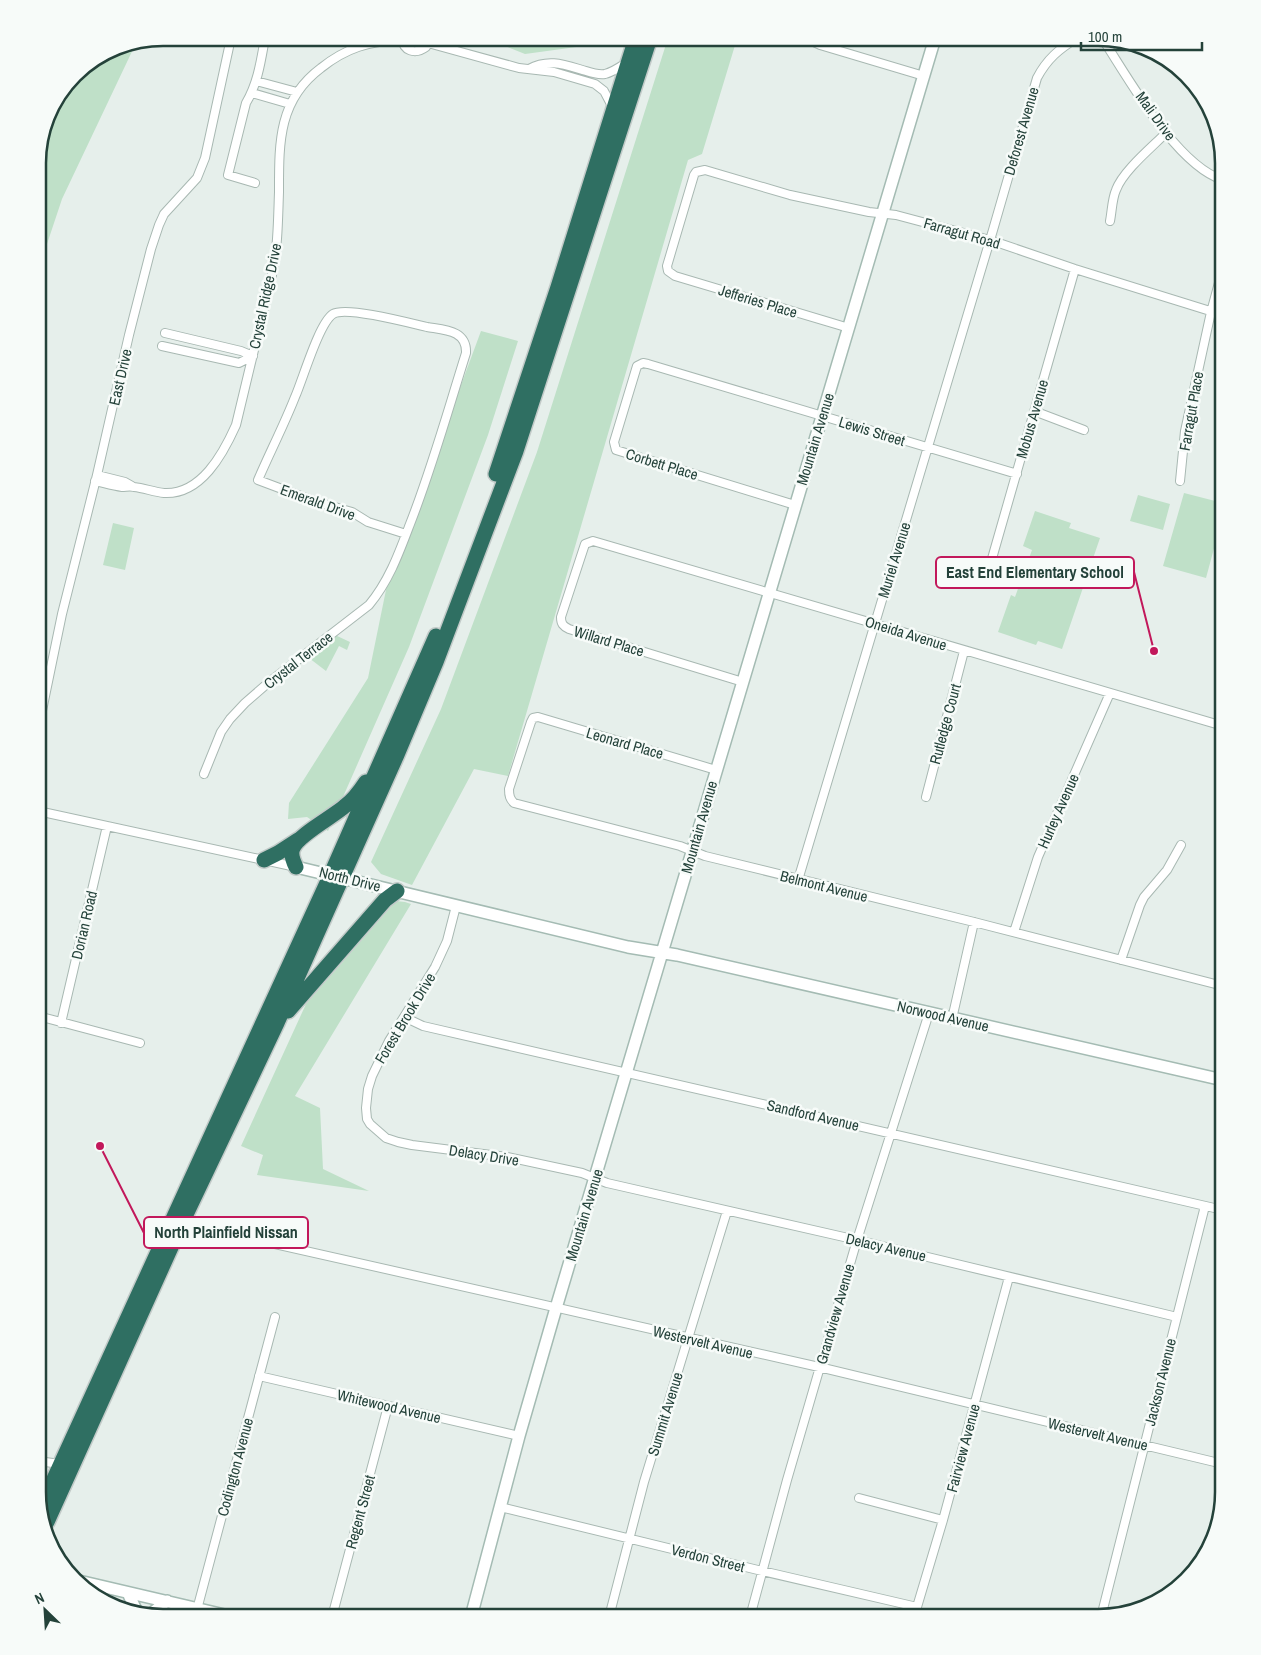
<svg xmlns="http://www.w3.org/2000/svg" width="1261" height="1655" font-family="'Archivo Narrow',sans-serif">
<style>
.green{fill:#bfe0c8}
.lines{fill:none;stroke-linecap:round;stroke-linejoin:round}
.street-casing{stroke:#a8b8b2;stroke-width:10}
.secondary-casing{stroke:#a4bbb3;stroke-width:14}
.highway-casing{stroke:#c2cac8;stroke-width:18}
.street{stroke:#fff;stroke-width:8}
.secondary{stroke:#fff;stroke-width:11}
.highway{stroke:#2f6f62;stroke-width:15}
.labels{text-anchor:middle;dominant-baseline:central;stroke-width:5;stroke-linejoin:round;paint-order:stroke}
.street-label{font-size:15px;fill:#24423a;stroke:#f7fbf9}
.rim{fill:none;stroke:#24423a;stroke-width:2.5}
.leader{fill:none;stroke:#c2185b;stroke-width:2}
.callout-dot{fill:#c2185b;stroke:#f7fbf9;stroke-width:2}
.callout{fill:#f7fbf9;stroke:#c2185b;stroke-width:2}
.callout-label{font-size:16px;text-anchor:middle;font-weight:bold;fill:#24423a}
</style>
<rect width="100%" height="100%" fill="#e6efeb"/>
<path class="green" d="M485 38H615L613 42 525 54Z
M668 38H733L736 42 702 154 688 160 508 776 474 769 412 885 381 874 371 862 441 709 537 452Z
M136 43 62 199 38 271V155L50 108 80 69 115 47Z
M481 331 518 341 488 435 409 647 328 831 307 817 288 819 289 803 368 678 387 585Z
M1184 493 1223 503V515L1206 578 1163 566Z
M1138 495 1170 504 1163 530 1130 521Z
M1035 511 1071 523 1069 528 1100 538 1062 649 1038 641 1036 645 998 632 1011 595 1015 597 1032 550 1023 546Z
M113 523 134 528 125 570 103 565Z
M335 635 350 642 347 650 339 646 326 671 309 658Z
M396 901 405 902 411 904 295 1096 320 1108 323 1169 369 1191 257 1175 263 1155 241 1146 306 1004Z"/>
<g class="lines">
<defs>
<path id="street" d="M402 38C403 51 415 55 426 47L429 38
M805 38 820 45 924 76
M1102 38C1129 79 1176 165 1223 180
M428 43 519 68 554 72 595 84 604 91 613 108
M529 69C549 58 565 65 586 71 592 73 598 75 605 74 613 72 620 67 626 63
M256 81 297 92
M252 93 290 104
M255 183 228 175 246 103C258 83 261 60 265 38
M1110 221C1112 211 1112 199 1116 190 1123 171 1151 148 1166 133
M849 328 675 276 668 271 667 266 694 175 696 172 705 170 790 195 869 212 896 215 990 240 1075 269 1223 315
M165 333 241 351 253 356
M162 346 239 363 253 356
M1034 411 1084 430
M97 475 125 482 132 486
M95 481C104 483 113 486 122 487 126 487 130 486 134 487 144 488 154 492 164 493 201 495 223 454 236 425L272 275C278 247 278 220 279 192 279 143 278 100 321 68 346 48 369 41 402 40
M1180 481 1185 431 1211 312 1223 268
M795 505 616 450 614 442 637 366 643 363 648 364 1017 474
M989 569 1075 269
M743 682 569 629C563 626 561 624 561 617L585 544 593 541 1223 726
M1220 725 1223 712
M38 730 62 614 97 475 129 335 151 249 159 225 164 214 197 178 205 158 231 38
M716 770 538 717 533 718 531 722 509 789C509 796 510 799 514 803L680 846 705 856 974 922 1223 986
M204 774 221 732 230 719 245 703 268 683 369 605C389 581 399 553 410 524 432 468 448 410 466 353 467 330 444 330 427 327 410 323 346 306 333 314 319 323 303 379 295 397 284 425 270 452 258 480L314 501 352 512 368 522 406 534
M926 797 964 651
M38 811 296 867
M798 880 993 230 1037 78C1047 59 1059 49 1077 38
M456 906 447 941 435 967 389 1041 372 1076 368 1089 366 1108 367 1119 370 1124 386 1138 398 1142 412 1145 507 1157 582 1173 607 1183 857 1240 1177 1317
M1014 932 1038 857 1110 693
M1121 960 1140 905 1144 897 1167 870 1181 845
M38 1016 140 1043
M404 1017 423 1026 1223 1210
M952 1019 974 922
M61 1023 107 826
M182 1223 819 1367 1223 1464
M259 1376 519 1436
M38 1461 60 1464
M859 1498 943 1520
M500 1507 762 1571 917 1607
M195 1617 275 1317
M332 1617 388 1406
M609 1617 644 1482 727 1211
M750 1617 787 1480 857 1240 929 1013
M914 1617 943 1520 1009 1277
M1101 1617 1205 1206"/>
<path id="secondary" d="M296 867 628 947 677 955 1223 1080
M79 1581 233 1617
M128 1593 136 1610
M151 1614 167 1601
M471 1617 519 1436 556 1308 935 38"/>
<path id="highway" d="M496 474 558 287 636 38
M264 860 278 853 298 840
M296 867C293 861 290 854 293 848 298 835 334 816 345 806 354 800 360 791 366 782
M288 1011 385 900 397 891
M42 1505 331 874 436 636
M47 1522 182 1223 277 1023 396 757 436 662 516 451 650 38"/>
</defs>
<use href="#street" class="street-casing"/>
<use href="#secondary" class="secondary-casing"/>
<use href="#highway" class="highway-casing"/>
<use href="#street" class="street"/>
<use href="#secondary" class="secondary"/>
<use href="#highway" class="highway"/>
</g>
<g class="labels">
<g class="street-label">
<text transform="translate(1156 116) rotate(54)">Mali Drive</text>
<text transform="translate(1021 131) rotate(-74)">Deforest Avenue</text>
<text transform="translate(962 233) rotate(16)">Farragut Road</text>
<text transform="translate(265 296) rotate(-78)">Crystal Ridge Drive</text>
<text transform="translate(758 301) rotate(17)">Jefferies Place</text>
<text transform="translate(120 377) rotate(-77)">East Drive</text>
<text transform="translate(1191 411) rotate(-80)">Farragut Place</text>
<text transform="translate(1032 419) rotate(-74)">Mobus Avenue</text>
<text transform="translate(872 431) rotate(17)">Lewis Street</text>
<text transform="translate(815 439) rotate(-73)">Mountain Avenue</text>
<text transform="translate(662 464) rotate(17)">Corbett Place</text>
<text transform="translate(318 502) rotate(20)">Emerald Drive</text>
<text transform="translate(894 560) rotate(-73)">Muriel Avenue</text>
<text transform="translate(906 633) rotate(17)">Oneida Avenue</text>
<text transform="translate(609 641) rotate(17)">Willard Place</text>
<text transform="translate(298 660) rotate(-38)">Crystal Terrace</text>
<text transform="translate(945 724) rotate(-75)">Rutledge Court</text>
<text transform="translate(625 743) rotate(16)">Leonard Place</text>
<text transform="translate(1058 811) rotate(-66)">Hurley Avenue</text>
<text transform="translate(699 827) rotate(-74)">Mountain Avenue</text>
<text transform="translate(350 879) rotate(14)">North Drive</text>
<text transform="translate(824 886) rotate(14)">Belmont Avenue</text>
<text transform="translate(84 925) rotate(-77)">Dorian Road</text>
<text transform="translate(943 1016) rotate(13)">Norwood Avenue</text>
<text transform="translate(405 1018) rotate(-59)">Forest Brook Drive</text>
<text transform="translate(813 1115) rotate(13)">Sandford Avenue</text>
<text transform="translate(484 1155) rotate(9)">Delacy Drive</text>
<text transform="translate(584 1215) rotate(-73)">Mountain Avenue</text>
<text transform="translate(886 1247) rotate(13)">Delacy Avenue</text>
<text transform="translate(835 1314) rotate(-74)">Grandview Avenue</text>
<text transform="translate(703 1342) rotate(13)">Westervelt Avenue</text>
<text transform="translate(1160 1382) rotate(-76)">Jackson Avenue</text>
<text transform="translate(389 1406) rotate(13)">Whitewood Avenue</text>
<text transform="translate(665 1414) rotate(-73)">Summit Avenue</text>
<text transform="translate(1098 1434) rotate(13)">Westervelt Avenue</text>
<text transform="translate(963 1448) rotate(-75)">Fairview Avenue</text>
<text transform="translate(235 1467) rotate(-75)">Codington Avenue</text>
<text transform="translate(360 1512) rotate(-75)">Regent Street</text>
<text transform="translate(708 1558) rotate(14)">Verdon Street</text>
</g>
</g>
<path d="M0 0H1261V1655H0ZM163 46H1098A117 117 0 0 1 1215 163V1492A117 117 0 0 1 1098 1609H163A117 117 0 0 1 46 1492V163A117 117 0 0 1 163 46Z" fill="#f7fbf9" fill-rule="evenodd"/>
<path class="rim" d="M163 46H1098A117 117 0 0 1 1215 163V1492A117 117 0 0 1 1098 1609H163A117 117 0 0 1 46 1492V163A117 117 0 0 1 163 46Z"/>
<path class="leader" d="M1154 651L1134 572M100 1146L144 1233"/>
<g class="callout-dot">
<circle cx="1154" cy="651" r="5"/>
<circle cx="100" cy="1146" r="5"/>
</g>
<g class="callout">
<rect x="936" y="557" width="198" height="31" rx="5"/>
<rect x="144" y="1217" width="164" height="31" rx="5"/>
</g>
<g class="callout-label">
<text x="1035" y="578">East End Elementary School</text>
<text x="226" y="1238">North Plainfield Nissan</text>
</g>
<g transform="translate(45 1610) rotate(335)" stroke="#f7fbf9" stroke-width="4" paint-order="stroke">
<path d="M0-4L9 19L0 12L-9 19Z" fill="#24423a"/>
<text y="-8" font-size="14" font-weight="bold" text-anchor="middle" fill="#24423a">N</text>
</g>
<path d="M1081 42v8h121v-8" fill="none" stroke="#24423a" stroke-width="2.5"/>
<text x="1088" y="42" font-size="15" fill="#24423a" stroke="#f7fbf9" stroke-width="4" paint-order="stroke">100 m</text>
</svg>
